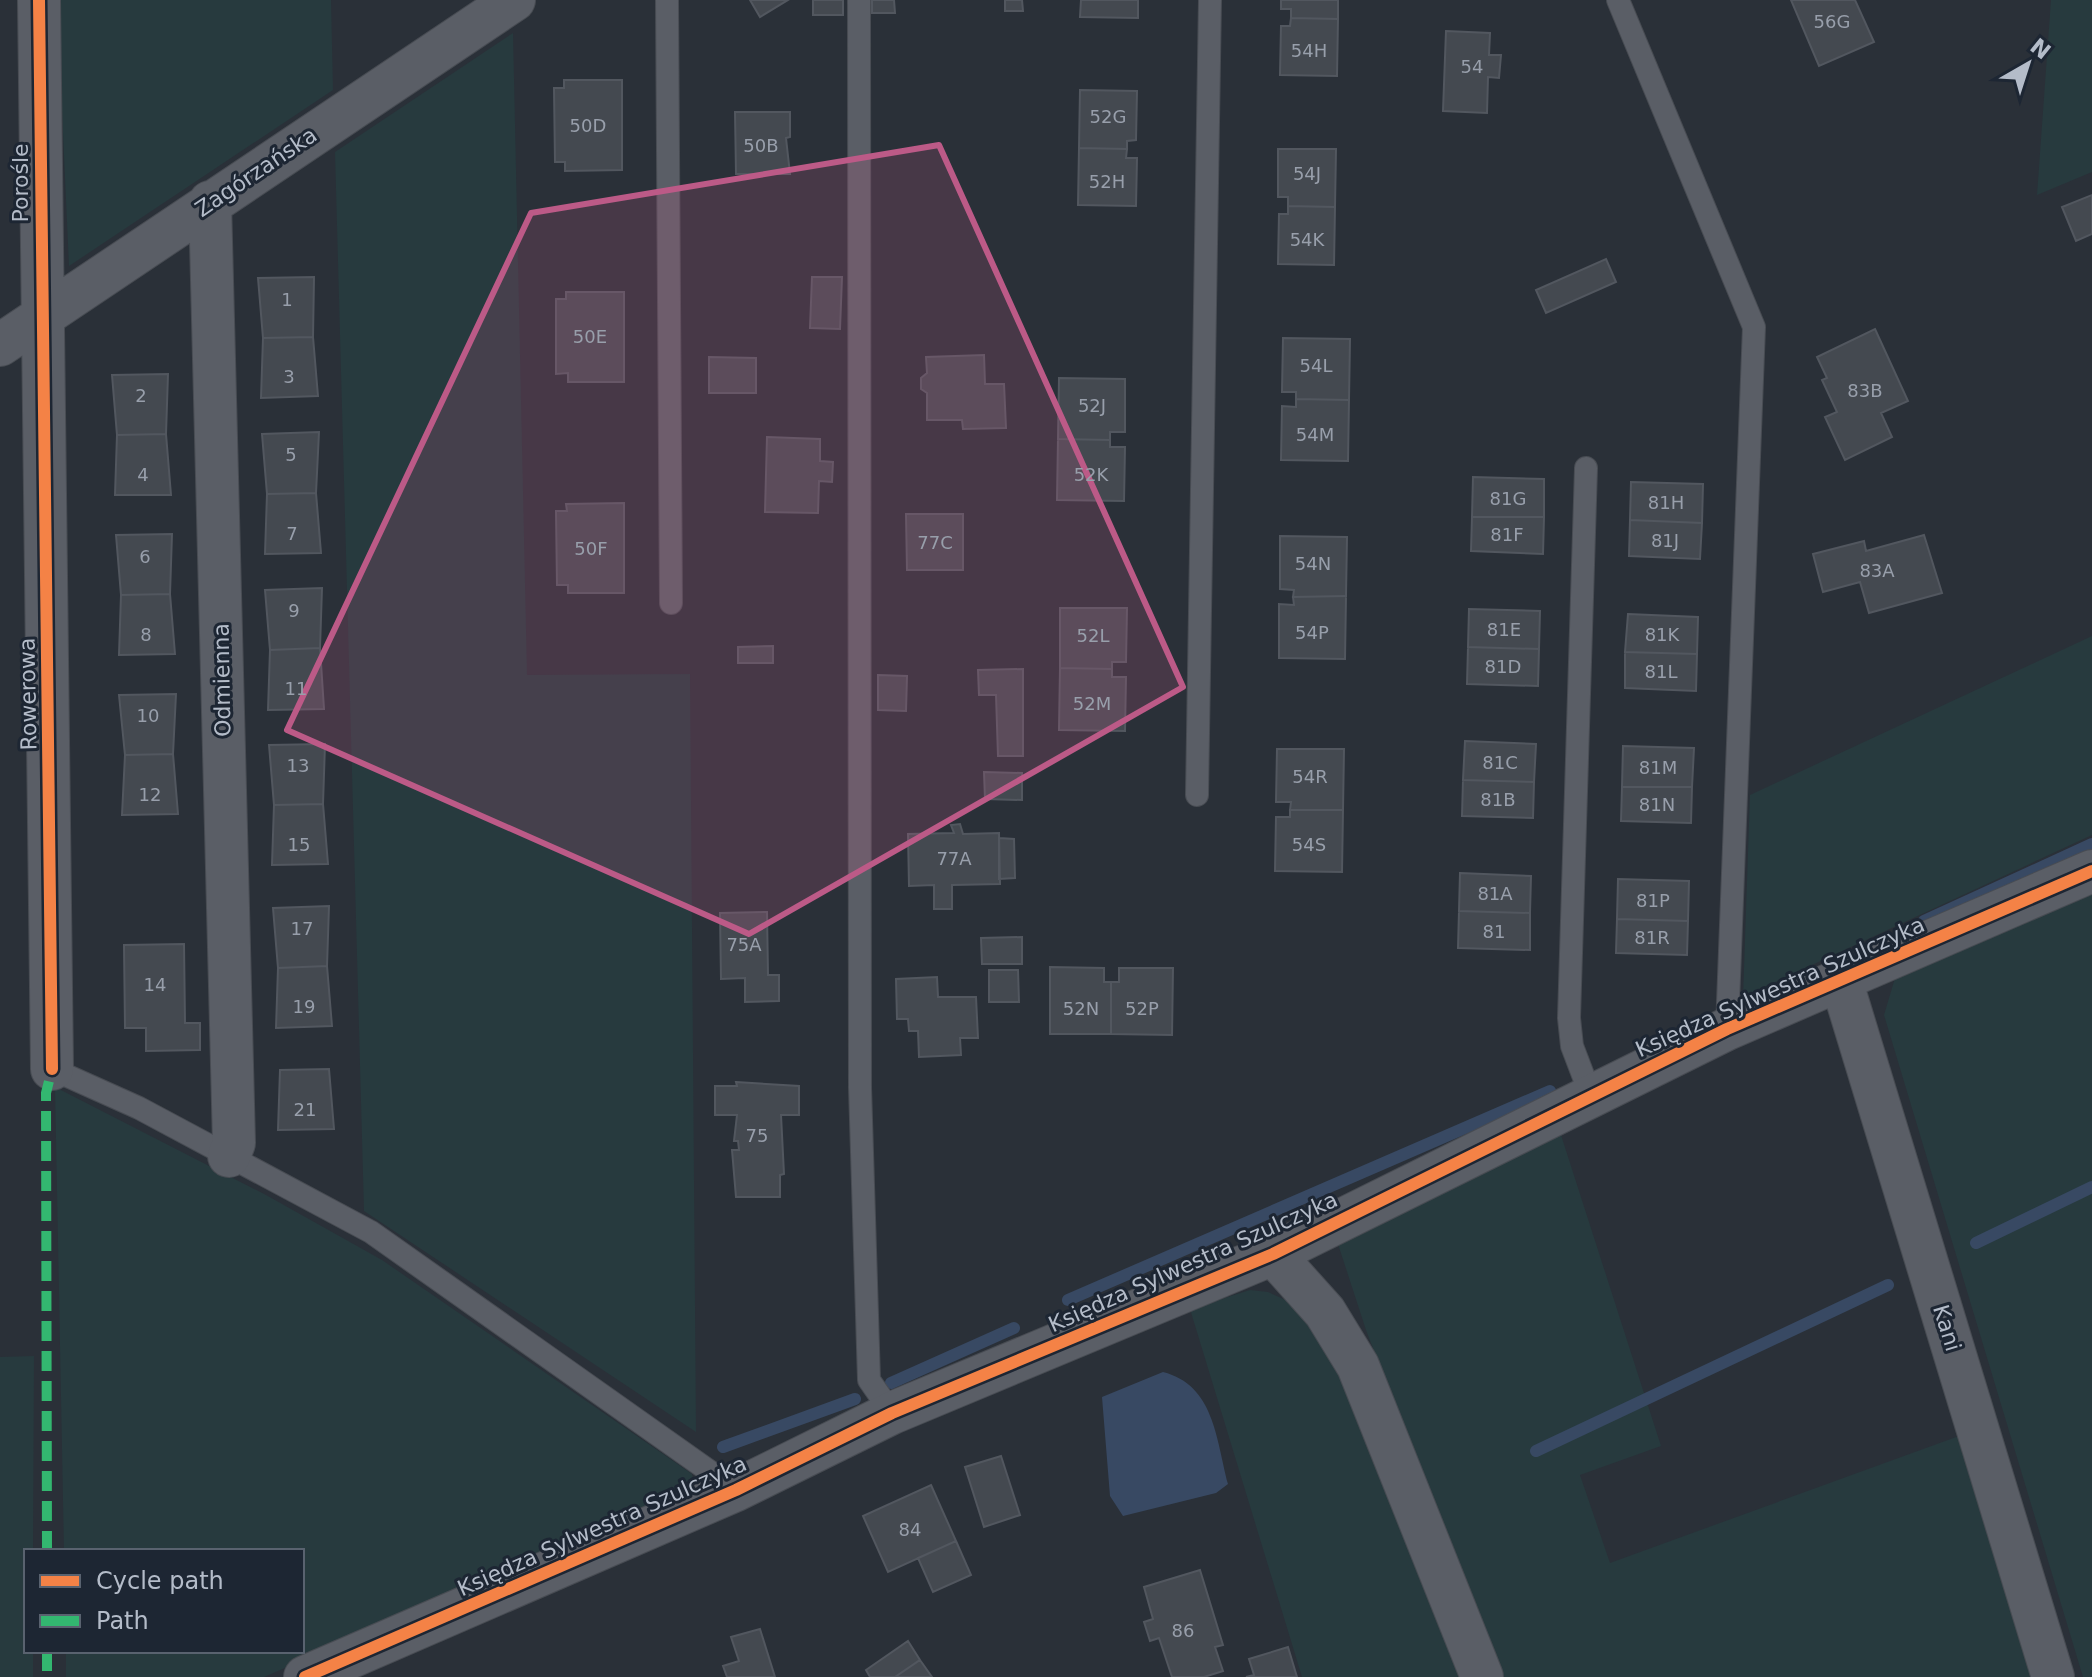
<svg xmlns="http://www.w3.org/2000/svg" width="2092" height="1677" font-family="'DejaVu Sans',sans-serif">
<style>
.green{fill:#273a3e}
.water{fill:#384963}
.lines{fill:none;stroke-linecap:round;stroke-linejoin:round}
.stream{stroke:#384963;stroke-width:12}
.building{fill:#444950;stroke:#52575f;stroke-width:2}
.lane-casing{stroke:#484c53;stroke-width:24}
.street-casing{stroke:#484c53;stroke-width:44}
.lane{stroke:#5a5e66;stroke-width:22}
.street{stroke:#5a5e66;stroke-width:42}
.quiet{stroke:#33b770;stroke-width:10;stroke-dasharray:20 10;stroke-linecap:butt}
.cycleway-casing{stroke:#1d2633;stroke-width:17}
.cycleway{stroke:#f48246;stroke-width:12}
.marked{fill:#bc5a87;fill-opacity:0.2;stroke:#bc5a87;stroke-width:6;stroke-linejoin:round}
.labels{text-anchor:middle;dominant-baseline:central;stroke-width:6;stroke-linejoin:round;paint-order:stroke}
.number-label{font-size:18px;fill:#989fab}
.street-label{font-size:22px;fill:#b4bcc9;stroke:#1d2633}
</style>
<rect width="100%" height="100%" fill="#2a3038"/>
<path class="green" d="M57 0H331L333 90 69 266Z
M2051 0H2092V172L2037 195Z
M513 33 527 675 690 674 696 1432 364 1211 335 152Z
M2092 636V835L1743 997 1750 795Z
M2092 886V1677H2083L1884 1015 1895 978Z
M55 1087 266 1195 382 1260 692 1474 695 1491 264 1677H66V1651H302V1551H64Z
M1561 1135 1661 1446 1580 1475 1610 1563 1959 1436 2032 1677H1499L1366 1330 1337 1241Z
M1250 1290 1268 1292 1290 1302 1313 1327 1351 1386 1468 1677H1302L1190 1309Z
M34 1356 33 1551H26V1651H33V1677H0V1357Z"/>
<path class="water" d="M1163 1372C1214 1385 1216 1438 1228 1484L1216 1493 1123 1516 1110 1496 1102 1397Z"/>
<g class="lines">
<path class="stream" d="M1924 921 2092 844
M1976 1243 2092 1187
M1068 1300 1550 1091
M891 1383 1014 1328
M723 1447 855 1399
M1536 1451 1888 1285"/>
</g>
<path class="building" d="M750 0H788L760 17Z
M813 0H843V15H813Z
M872 0H894L895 13H872Z
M1005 0H1022L1023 11H1005Z
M1081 0H1138V18L1080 17Z
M1281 0H1338V19L1291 18V9H1281Z
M1791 0H1855L1874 42 1819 66Z
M1291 18 1338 19 1337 76 1280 75 1281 26H1290Z
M1446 31 1490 33 1489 55H1501L1499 78 1488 77 1487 113 1443 111Z
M564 80H622V170L565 171V162H555L554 88H564Z
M1080 90 1137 91 1136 140 1127 141V149L1079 148Z
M735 112H790V137L786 138 790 174H736Z
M1079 148 1127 149 1126 158H1137L1136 206 1078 205Z
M1278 149H1336L1335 207 1288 206V197H1278Z
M2092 195V234L2076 241 2062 207Z
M1288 206 1335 207 1334 265 1278 264 1279 214H1288Z
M1606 259 1616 282 1546 313 1536 290Z
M314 277 313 337 263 338 258 278Z
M812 277H842L840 329 810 328Z
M566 292H624V382H568V373L556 374V299H566Z
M1875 329 1908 401 1881 413 1892 437 1845 460 1825 417 1837 412 1822 380 1827 378 1817 357Z
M313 337 318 396 261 398 263 338Z
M1283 338 1350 339 1349 400 1296 399V392H1282Z
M984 355 985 384H1004L1006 428 963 429 962 420H927V393L921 389V378L927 373 926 357Z
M709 357 756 358V393H709Z
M168 374 166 434 117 435 112 375Z
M1059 378 1125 379V432H1110V440L1058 439Z
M1296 399 1349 400 1348 461 1281 460 1282 406 1296 407Z
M319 432 316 493 267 494 262 434Z
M166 434 171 495H115L117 435Z
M767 437 820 439V461L833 462 832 482 819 481 818 513 765 512Z
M1058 439 1110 440V447H1125L1124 501 1057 500Z
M1473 477 1544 479V517H1472Z
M1631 482 1703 484 1702 523 1630 520Z
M316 493 321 553 265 554 267 494Z
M624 503V593H568V585H557L556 511H567L566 504Z
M906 514H963V570H907Z
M1472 517H1544L1543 554 1471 551Z
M1630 520 1702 523 1700 559 1629 556Z
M172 534 170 594 121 595 116 535Z
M1924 535 1942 593 1869 613 1860 582 1823 592 1813 554 1864 541 1866 551Z
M1280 536 1347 537 1346 596 1293 597 1294 590 1280 589Z
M322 588 320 648 270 650 265 590Z
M170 594 175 654 119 655 121 595Z
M1346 596 1345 659 1279 658V604L1294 605 1293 597Z
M1060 608H1127L1126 662H1112V669L1060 668Z
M1469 609 1540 611 1539 649 1468 647Z
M1628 614 1698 617 1697 654 1625 652Z
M773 646V663H738V647Z
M1468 647 1539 649 1538 686 1467 684Z
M320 648 324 709 268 710 270 650Z
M1625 652 1697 654 1696 691 1625 688Z
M1060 668 1112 669V677H1126L1125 731 1059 730Z
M1023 669V756H998L996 695H979L978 670Z
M878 675 907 676 906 711 878 710Z
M176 694 173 754 125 755 119 695Z
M1465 741 1536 744 1534 782 1463 780Z
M325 744 323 804 274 805 269 745Z
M1623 746 1694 748 1692 787H1622Z
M1277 749H1344L1343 810H1290L1291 802H1276Z
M173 754 178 814 122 815 125 755Z
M984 772 1022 773V800L985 799Z
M1463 780 1534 782 1533 818 1462 816Z
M1622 787H1692L1691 823 1621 821Z
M323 804 328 864 272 865 274 805Z
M1290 810H1343L1342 872 1275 871 1276 817H1290Z
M960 824 963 834 999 833 1000 884 952 885V909H934V885L909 886 908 834 954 833 951 825Z
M999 838 1014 839 1015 878 999 879Z
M1460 873 1531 876 1530 913 1459 911Z
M1618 879 1689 881 1688 921 1617 919Z
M329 906 327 966 278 968 273 908Z
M1459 911 1530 913V950L1458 948Z
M767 912 768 975H779V1001L745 1002V978L721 979 720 913Z
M1617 919 1688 921 1687 955 1616 953Z
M1022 937V964H982L981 938Z
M184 944 185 1023H200V1050L146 1051V1028H125L124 945Z
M327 966 332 1026 276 1028 278 968Z
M1050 967 1104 968V982H1111V1034H1050Z
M1119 968H1173L1172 1035 1111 1034V982H1119Z
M989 970H1018L1019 1002H989Z
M937 977 938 997H976L978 1038H960L961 1055 919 1057 918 1031H909L908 1019H897L896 979Z
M329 1069 334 1129 278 1130 280 1070Z
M736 1082 799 1086V1115H781L784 1174 780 1175V1197H736L732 1150H739L738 1141H734L737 1115H715V1086H737Z
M1001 1456 1020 1515 984 1527 965 1467Z
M931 1485 956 1541 888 1572 863 1516Z
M956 1541 971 1575 933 1592 918 1558Z
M1200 1570 1223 1645 1215 1647 1223 1671 1204 1677H1172L1159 1638 1150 1641 1144 1622 1153 1619 1144 1587Z
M760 1629 775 1677H727L723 1666 739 1661 731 1637Z
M908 1641 920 1660 895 1677H870L866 1670Z
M1288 1647 1297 1677H1246L1254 1675 1249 1659Z
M920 1660 932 1677H895Z"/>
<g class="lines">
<defs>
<path id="lane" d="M667 0 671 603
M859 0 860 1087 869 1380 892 1413
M1618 0 1754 327 1727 1029
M1586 468 1569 1018 1572 1046 1591 1096
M1197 795 1210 0
M52 1069 139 1108 371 1232 736 1490"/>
<path id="street" d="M39 0 52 1069
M210 202 234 1143 229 1156
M0 345 514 0
M1841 980 2053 1677
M1273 1254 1325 1312 1358 1366 1482 1677
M305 1677 736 1490 892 1413 1273 1254 1727 1029 2092 871"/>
</defs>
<use href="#lane" class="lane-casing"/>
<use href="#street" class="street-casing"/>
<use href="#lane" class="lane"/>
<use href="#street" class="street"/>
<path class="quiet" d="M47 1551 46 1093 52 1069
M47 1651V1677"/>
<defs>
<path id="cycleway" d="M39 0 52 1069
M305 1677 736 1490 892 1413 1273 1254 1727 1029 2092 871"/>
</defs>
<use href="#cycleway" class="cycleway-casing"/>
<use href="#cycleway" class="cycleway"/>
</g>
<path class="marked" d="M939 145 1183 687 749 934 287 730 531 213Z"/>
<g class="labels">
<g class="number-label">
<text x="1832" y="21">56G</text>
<text x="1309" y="50">54H</text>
<text x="1472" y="66">54</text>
<text x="1108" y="116">52G</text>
<text x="588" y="125">50D</text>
<text x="761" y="145">50B</text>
<text x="1307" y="173">54J</text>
<text x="1107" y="181">52H</text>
<text x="1307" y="239">54K</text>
<text x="287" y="299">1</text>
<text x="590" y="336">50E</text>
<text x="1316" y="365">54L</text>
<text x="289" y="376">3</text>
<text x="1865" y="390">83B</text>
<text x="141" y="395">2</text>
<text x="1092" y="405">52J</text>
<text x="1315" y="434">54M</text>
<text x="291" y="454">5</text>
<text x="143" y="474">4</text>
<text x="1091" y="474">52K</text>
<text x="1508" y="498">81G</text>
<text x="1666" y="502">81H</text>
<text x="292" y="533">7</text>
<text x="1507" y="534">81F</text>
<text x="1665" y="540">81J</text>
<text x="935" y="542">77C</text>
<text x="591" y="548">50F</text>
<text x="145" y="556">6</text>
<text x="1313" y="563">54N</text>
<text x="1877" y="570">83A</text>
<text x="294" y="610">9</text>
<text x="1504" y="629">81E</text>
<text x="1312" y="632">54P</text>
<text x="146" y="634">8</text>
<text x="1662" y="634">81K</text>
<text x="1093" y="635">52L</text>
<text x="1503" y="666">81D</text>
<text x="1661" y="671">81L</text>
<text x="296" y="688">11</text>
<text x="1092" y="703">52M</text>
<text x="148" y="715">10</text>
<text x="1500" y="762">81C</text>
<text x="298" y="765">13</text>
<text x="1658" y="767">81M</text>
<text x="1310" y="776">54R</text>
<text x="150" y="794">12</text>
<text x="1498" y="799">81B</text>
<text x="1657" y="804">81N</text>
<text x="299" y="844">15</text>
<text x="1309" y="844">54S</text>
<text x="954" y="858">77A</text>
<text x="1495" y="893">81A</text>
<text x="1653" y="900">81P</text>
<text x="302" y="928">17</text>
<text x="1494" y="931">81</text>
<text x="1652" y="937">81R</text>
<text x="744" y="944">75A</text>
<text x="155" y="984">14</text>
<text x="304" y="1006">19</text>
<text x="1081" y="1008">52N</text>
<text x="1142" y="1008">52P</text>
<text x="305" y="1109">21</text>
<text x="757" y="1135">75</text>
<text x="910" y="1529">84</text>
<text x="1183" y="1630">86</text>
</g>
<g class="street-label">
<text transform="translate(256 172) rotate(-34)">Zagórzańska</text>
<text transform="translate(20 183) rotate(-90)">Porośle</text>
<text transform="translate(222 680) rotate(-91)">Odmienna</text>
<text transform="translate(28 694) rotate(-91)">Rowerowa</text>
<text transform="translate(1780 987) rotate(-24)">Księdza Sylwestra Szulczyka</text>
<text transform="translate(1193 1262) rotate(-24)">Księdza Sylwestra Szulczyka</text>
<text transform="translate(1947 1328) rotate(73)">Kani</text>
<text transform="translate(602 1526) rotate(-24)">Księdza Sylwestra Szulczyka</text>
</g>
</g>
<rect x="24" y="1549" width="280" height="104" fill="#1d2633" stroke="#59626f" stroke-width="2"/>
<rect x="40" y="1575" width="40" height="12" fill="#f48246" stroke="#59626f" stroke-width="2"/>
<text x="96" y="1589" font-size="24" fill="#b4bcc9">Cycle path</text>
<rect x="40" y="1615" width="40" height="12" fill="#33b770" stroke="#59626f" stroke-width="2"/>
<text x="96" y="1629" font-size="24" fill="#b4bcc9">Path</text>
<g transform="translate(2028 64) rotate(39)" stroke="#1d2633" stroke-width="6" paint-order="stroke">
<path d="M0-6L14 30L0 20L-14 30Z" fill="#b4bcc9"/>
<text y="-12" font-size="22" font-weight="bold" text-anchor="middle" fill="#b4bcc9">N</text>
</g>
</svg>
